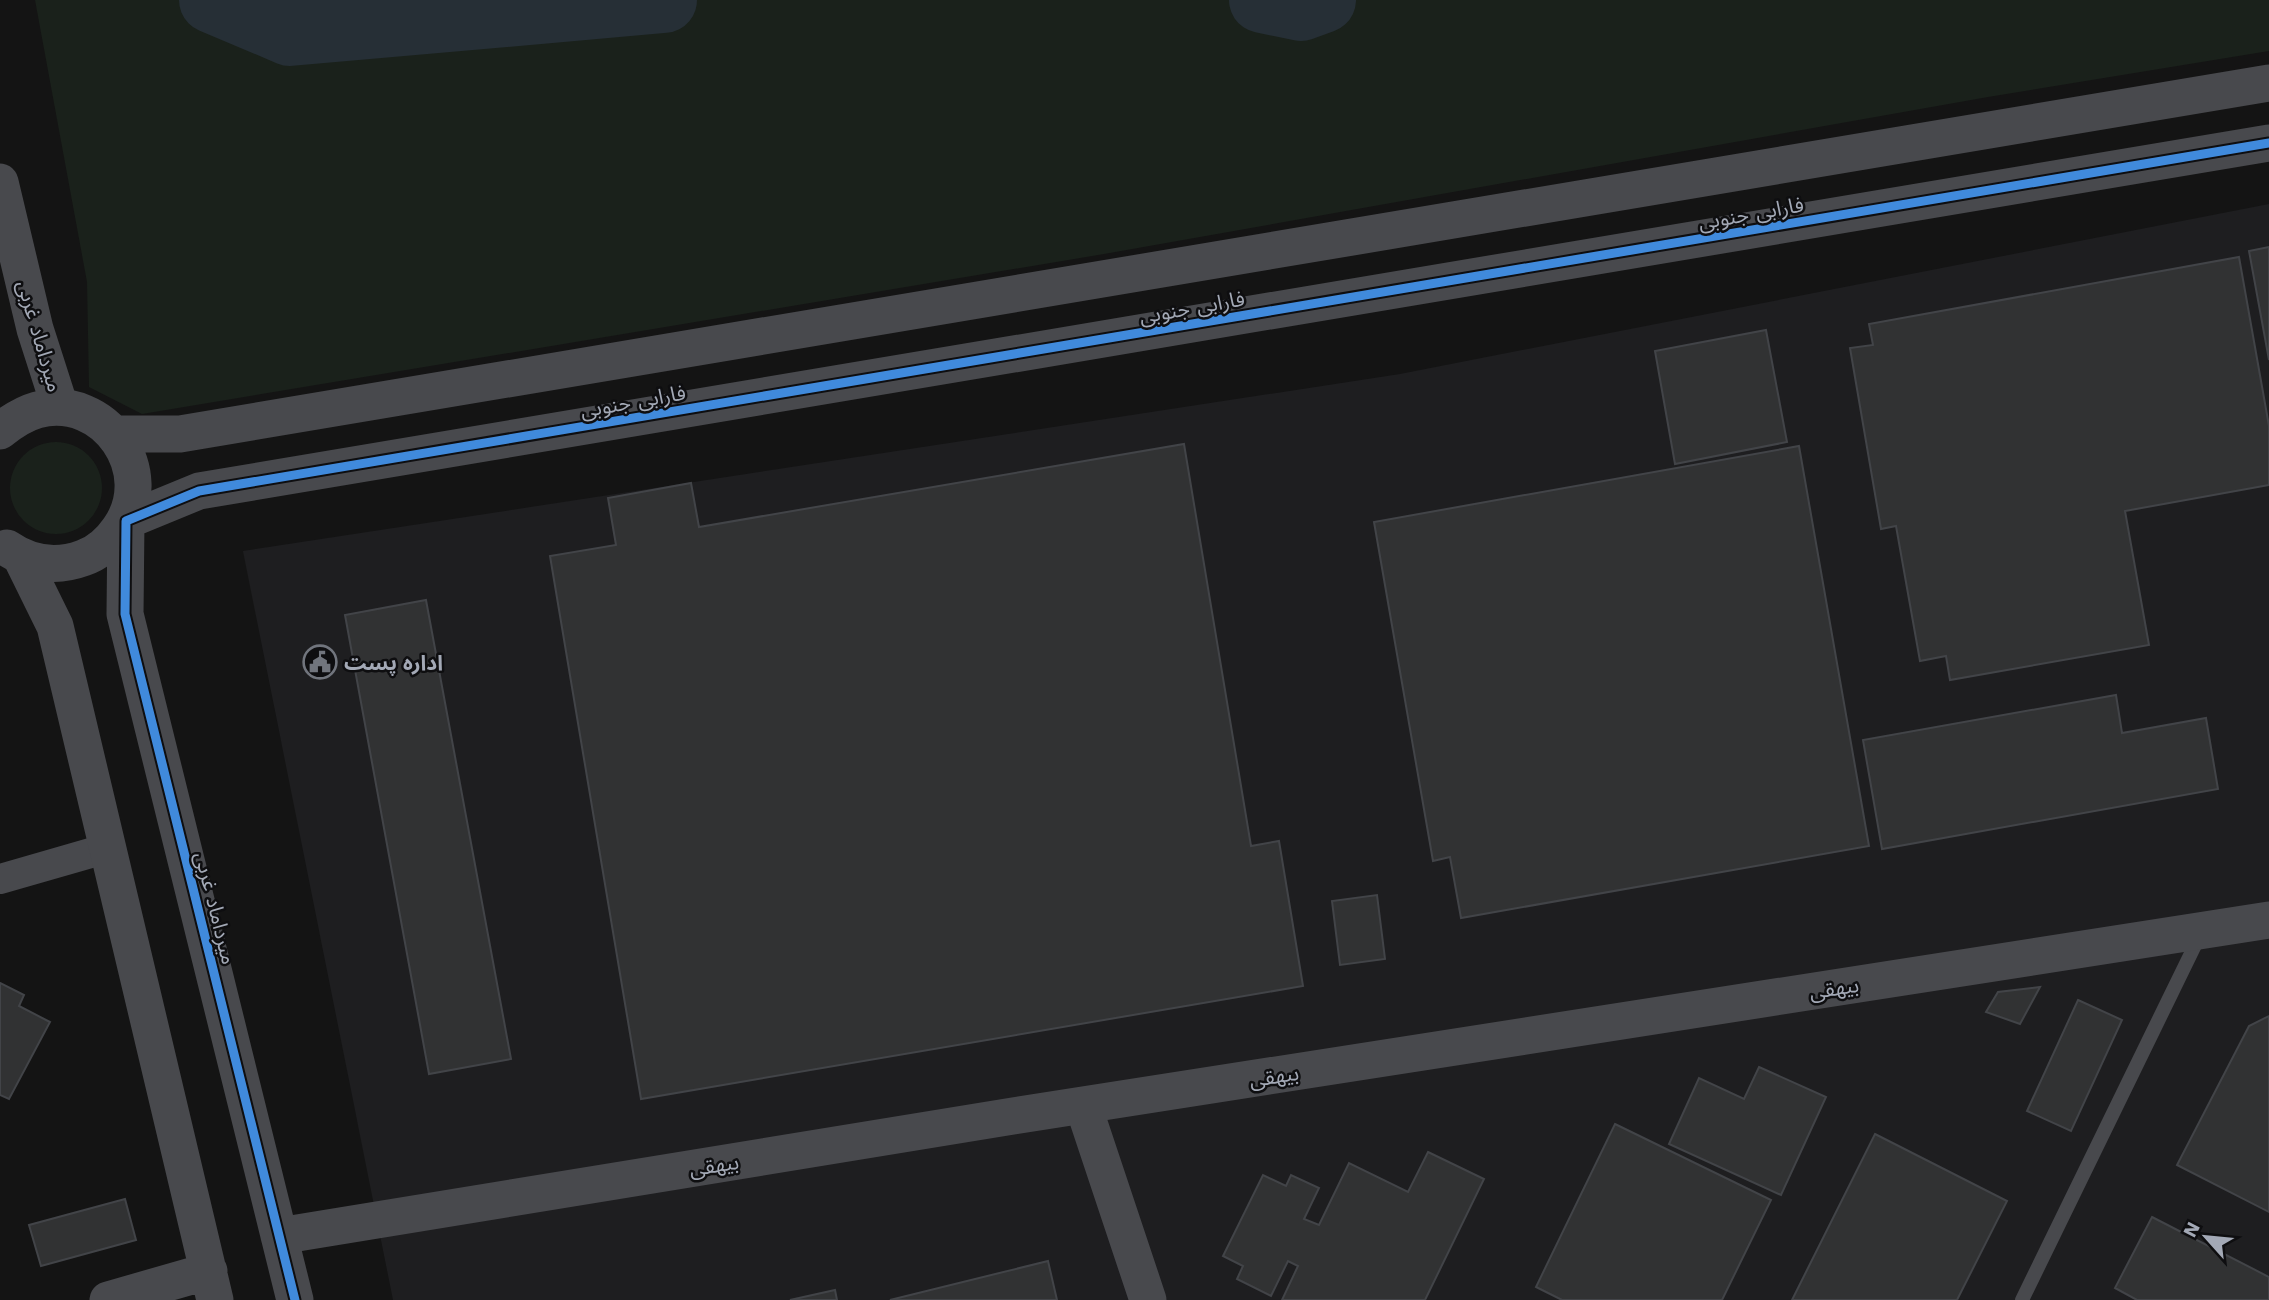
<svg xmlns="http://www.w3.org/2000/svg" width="2269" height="1300" font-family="'Work Sans','Noto Sans Arabic',sans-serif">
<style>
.built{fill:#1e1e20}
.green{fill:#1a211b}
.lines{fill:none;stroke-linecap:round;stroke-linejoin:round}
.river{stroke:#262f36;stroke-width:66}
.building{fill:#313233;stroke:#424448;stroke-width:2}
.service{stroke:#48494d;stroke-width:14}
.minor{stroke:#48494d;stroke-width:30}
.tertiary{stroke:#48494d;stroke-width:37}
.cycleway-casing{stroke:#0e0e10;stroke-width:13}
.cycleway{stroke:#408adc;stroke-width:9}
.labels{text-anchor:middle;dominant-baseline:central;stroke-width:5;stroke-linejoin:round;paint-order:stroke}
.street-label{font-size:21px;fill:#a3a9b6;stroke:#0e0e10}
.poi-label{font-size:21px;font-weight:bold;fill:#a3a9b6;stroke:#0e0e10;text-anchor:start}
</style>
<rect width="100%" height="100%" fill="#141414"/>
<path class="built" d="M2269 204V1300H393L243 551 1400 374Z"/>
<path class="green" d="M35 0H2269V51L1988 97 1104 254 142 414 89 387 87 282Z
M10 488a46 46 0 1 1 92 0a46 46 0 1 1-92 0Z"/>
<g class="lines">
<path class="river" d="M212 0 290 33 664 0
M1262 0 1301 8 1323 0"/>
</g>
<path class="building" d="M2269 247V360L2249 251Z
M2239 257 2269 426V485L2125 511 2149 645 1950 680 1946 656 1920 661 1896 526 1881 529 1850 348 1873 345 1869 324Z
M1766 330 1787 442 1675 464 1655 351Z
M1184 444 1251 846 1279 841 1303 986 641 1099 550 556 616 545 608 498 691 483 699 527Z
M1799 446 1869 846 1461 918 1450 857 1433 861 1374 522Z
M426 600 511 1059 429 1074 345 615Z
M2116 695 2122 733 2206 718 2218 789 1882 849 1863 740Z
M1377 895 1385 959 1340 965 1332 901Z
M0 983 24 995 19 1006 50 1022 9 1099 0 1095Z
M2040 987 2020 1024 1986 1012 1998 992Z
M2078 1000 2122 1020 2071 1131 2027 1111Z
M2269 1016V1212L2177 1165 2249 1026Z
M1759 1067 1826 1097 1781 1195 1669 1144 1699 1078 1744 1099Z
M1615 1124 1771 1200 1722 1300H1562L1536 1287Z
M1875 1134 2007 1201 1957 1300H1792Z
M1428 1152 1484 1179 1425 1300H1282L1298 1266 1288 1261 1271 1296 1237 1279 1243 1266 1223 1256 1263 1175 1286 1186 1291 1175 1319 1188 1304 1219 1319 1225 1349 1163 1408 1192Z
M125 1199 136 1240 41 1266 29 1225Z
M2152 1217 2269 1277V1300H2137L2115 1288Z
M1048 1261 1057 1300H890Z
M835 1290 837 1300H790Z"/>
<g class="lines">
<path class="service" d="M2022 1300 2200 935"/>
<path class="minor" d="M0 879 108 848"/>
<path class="tertiary" d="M0 182 35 329 60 407
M0 431C11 422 23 414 37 410 105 392 160 472 119 529 110 542 98 553 83 558 56 568 30 564 7 548
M115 434H180L2269 83
M21 557 55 626 215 1300
M1083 1105 1148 1300
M279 1236 1013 1116 2269 920
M108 1300 209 1271
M295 1300 125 614 126 521 199 491 2269 143"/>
<defs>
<path id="cycleway" d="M295 1300 125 614 126 521 199 491 2269 143"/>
</defs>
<use href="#cycleway" class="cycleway-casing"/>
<use href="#cycleway" class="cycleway"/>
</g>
<defs>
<symbol id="civic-ring" viewBox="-11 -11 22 22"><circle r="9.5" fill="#0e0e10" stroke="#71757d" stroke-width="1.5"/><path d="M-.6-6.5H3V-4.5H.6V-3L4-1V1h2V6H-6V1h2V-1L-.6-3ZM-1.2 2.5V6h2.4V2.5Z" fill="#71757d"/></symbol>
</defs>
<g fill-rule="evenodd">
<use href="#civic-ring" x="301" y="643" width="38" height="38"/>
</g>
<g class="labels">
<g class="street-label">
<text transform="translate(1751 213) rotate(-10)">فارابی جنوبی</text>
<text transform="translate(1192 307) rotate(-10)">فارابی جنوبی</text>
<text transform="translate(40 336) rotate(74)">میرداماد غربی</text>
<text transform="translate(633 401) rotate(-10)">فارابی جنوبی</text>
<text transform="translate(216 908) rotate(76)">میرداماد غربی</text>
<text transform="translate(1834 988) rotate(-9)">بیهقی</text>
<text transform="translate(1274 1076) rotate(-9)">بیهقی</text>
<text transform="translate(714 1165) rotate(-9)">بیهقی</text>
</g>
<g class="poi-label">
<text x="344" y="662">اداره پست</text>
</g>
</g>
<g transform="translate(2206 1237) rotate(297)" stroke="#0e0e10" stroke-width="5" paint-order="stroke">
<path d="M0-5L12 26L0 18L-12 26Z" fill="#a3a9b6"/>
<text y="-10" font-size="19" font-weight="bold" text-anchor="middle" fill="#a3a9b6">N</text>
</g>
</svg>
